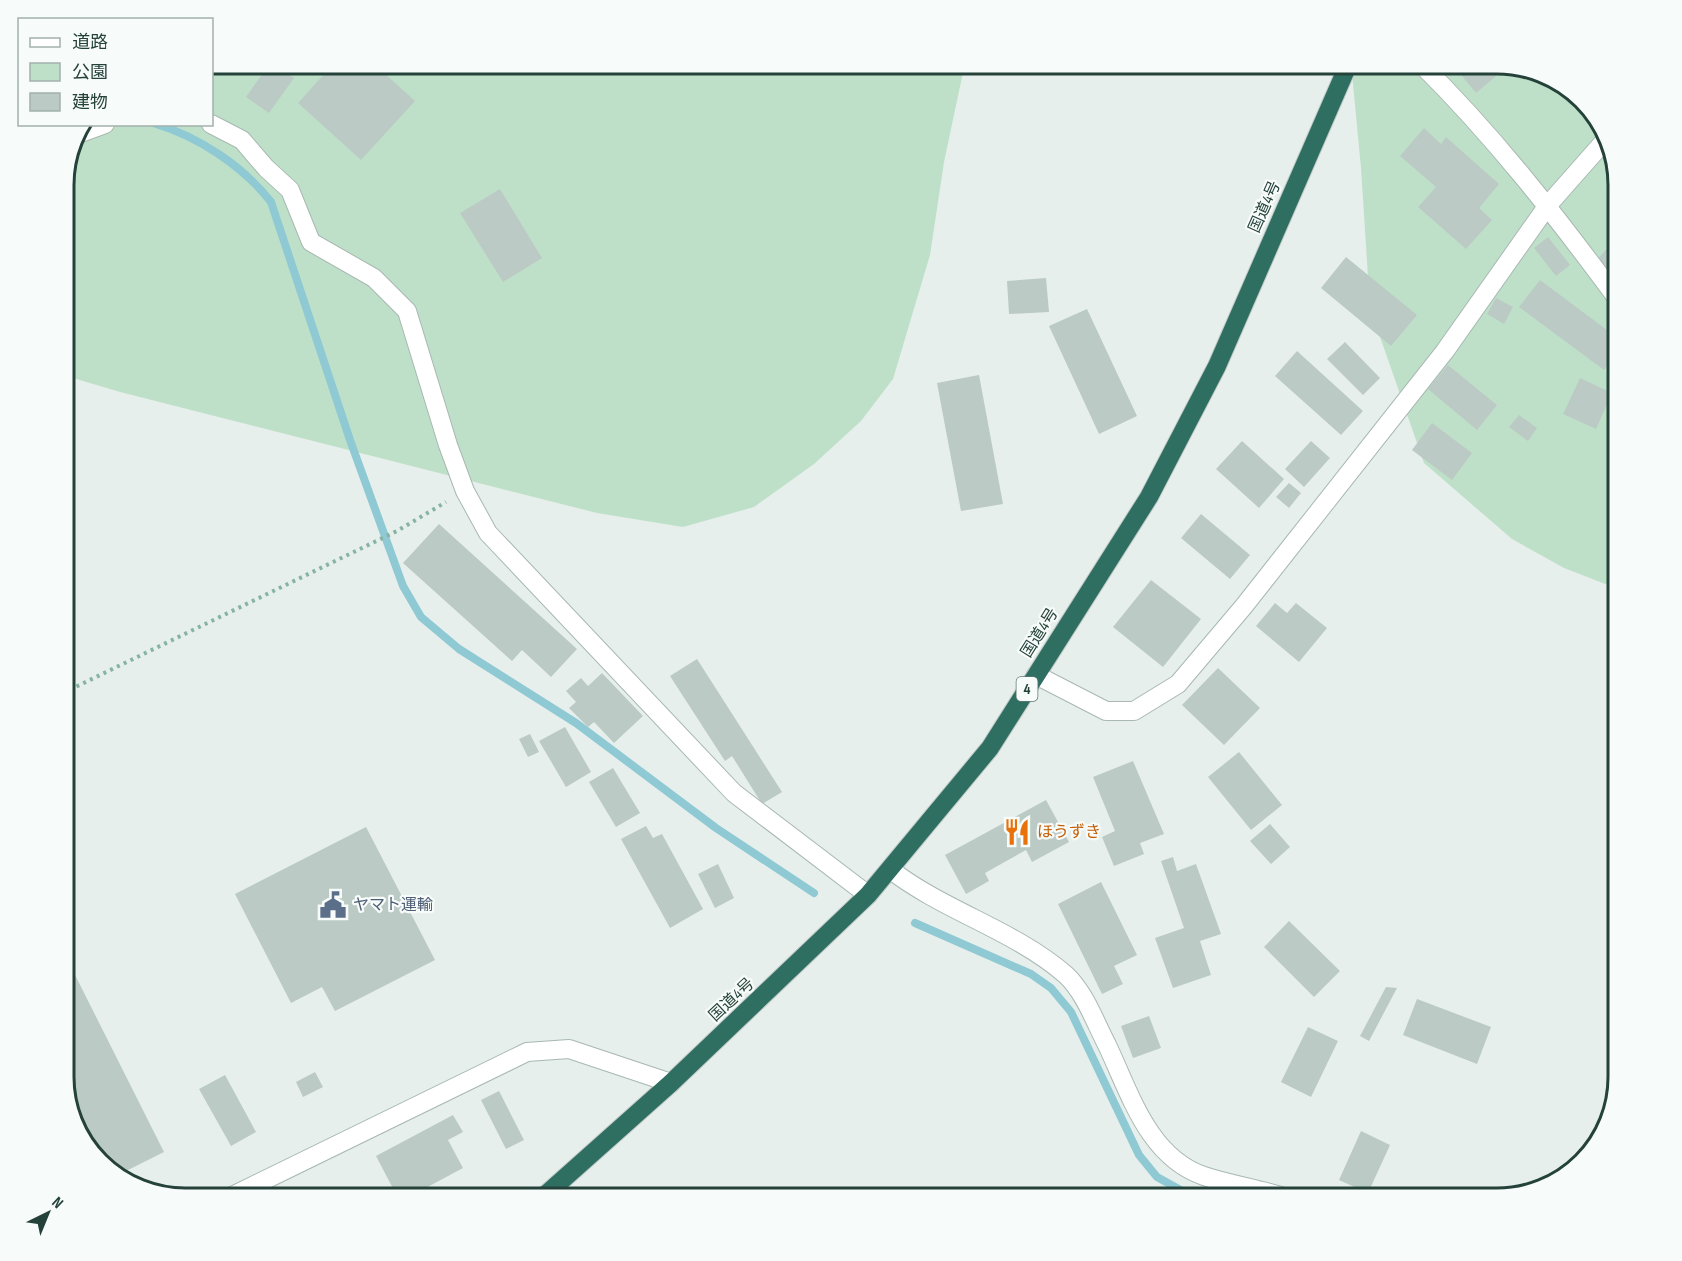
<svg xmlns="http://www.w3.org/2000/svg" width="1682" height="1261" font-family="'Sofia Sans Condensed','Noto Sans JP',sans-serif">
<style>
.green{fill:#bfe0c8}
.lines{fill:none;stroke-linecap:round;stroke-linejoin:round}
.stream{stroke:#8ec9d4;stroke-width:8}
.building{fill:#bbcac4}
.street-casing{stroke:#a8b8b2;stroke-width:20}
.highway-casing{stroke:#c2cac8;stroke-width:20}
.path{stroke:#86b3a5;stroke-width:4;stroke-dasharray:3 4.5;stroke-linecap:butt}
.street{stroke:#fff;stroke-width:18}
.highway{stroke:#2f6f62;stroke-width:18}
.labels{text-anchor:middle;dominant-baseline:central;stroke-width:4.5;stroke-linejoin:round;paint-order:stroke}
.shield{fill:#f7fbf9;stroke:#637a73;stroke-width:1.5}
.shield-label{font-size:15px;font-weight:bold;fill:#24423a}
.street-label{font-size:16px;fill:#24423a;stroke:#f7fbf9}
.food-label{font-size:16px;fill:#c56008;stroke:#f7fbf9;text-anchor:start}
.service-label{font-size:16px;fill:#4e5e75;stroke:#f7fbf9;text-anchor:start}
.rim{fill:none;stroke:#24423a;stroke-width:3}
</style>
<rect width="100%" height="100%" fill="#e6efeb"/>
<path class="green" d="M212 63H965L944 162 930 255 893 379 861 421 814 464 754 507 683 527 597 513 120 392 63 375V177L75 131 81 124H212Z
M1351 63H1497L1572 88 1607 131 1619 185V586L1613 587 1564 568 1512 539 1424 463 1370 308 1361 168Z"/>
<g class="lines">
<path class="stream" d="M156 124C199 137 243 166 271 202L350 440 403 586 421 617 459 649 576 723 716 828 814 893
M915 923 1031 974 1051 988 1071 1012 1139 1155 1157 1177 1195 1198"/>
</g>
<path class="building" d="M270 63 294 78 269 113 246 97Z
M334 63H373L415 101 361 160 298 103Z
M1469 63H1497L1508 66 1476 93 1458 71Z
M1424 128 1441 144 1446 137 1499 184 1479 208 1492 220 1466 249 1418 207 1436 187 1400 156Z
M500 189 542 258 503 282 460 213Z
M1548 237 1570 265 1556 276 1534 248Z
M1616 238 1619 240V279L1597 260Z
M1346 257 1417 315 1391 346 1321 288Z
M1046 278 1049 312 1009 314 1007 281Z
M1540 280 1619 339V349L1604 370 1519 307Z
M1496 298 1513 307 1504 324 1487 314Z
M1087 309 1137 416 1099 434 1049 326Z
M1345 342 1380 378 1363 395 1327 359Z
M1297 351 1363 411 1341 435 1275 376Z
M1448 365 1497 405 1477 430 1428 389Z
M979 375 1003 504 961 511 937 383Z
M1580 378 1612 393 1596 429 1563 414Z
M1519 415 1537 428 1528 441 1509 427Z
M1432 423 1472 453 1452 480 1412 450Z
M1242 441 1284 479 1259 508 1216 469Z
M1311 441 1330 458 1304 487 1285 469Z
M1289 483 1301 493 1289 508 1276 497Z
M1201 514 1250 555 1230 579 1181 538Z
M439 524 577 649 551 677 522 650 512 661 403 563Z
M1151 580 1201 619 1163 667 1113 627Z
M1275 603 1287 613 1296 603 1327 628 1299 662 1256 626Z
M697 659 782 792 762 804 732 756 725 761 670 676Z
M1218 668 1260 708 1224 745 1182 705Z
M602 673 643 716 614 743 594 722 588 727 569 708 576 702 566 691 581 678 588 686Z
M565 727 591 772 566 787 539 741Z
M530 734 539 752 528 757 519 739Z
M1239 752 1282 805 1251 830 1208 777Z
M1133 761 1164 834 1140 843 1144 854 1114 866 1102 837 1115 831 1093 777Z
M613 768 640 813 616 827 589 782Z
M1046 800 1069 842 1032 862 1026 850 985 873 989 881 966 894 945 855Z
M1270 824 1290 847 1271 864 1250 841Z
M646 826 653 838 662 834 703 909 670 928 621 839Z
M366 827 435 960 335 1011 322 987 291 1003 235 894Z
M1173 857 1177 871 1196 864 1221 934 1200 941 1211 975 1173 988 1155 938 1184 928 1161 861Z
M718 864 734 898 715 908 698 874Z
M1101 882 1137 955 1114 966 1123 984 1102 994 1058 904Z
M1289 921 1340 971 1314 997 1264 947Z
M63 951 164 1152 118 1175 107 1168 94 1143 88 1145 76 1130 63 1084Z
M1386 987 1397 988 1369 1041 1360 1036Z
M1417 999 1491 1027 1477 1064 1403 1035Z
M1149 1016 1161 1048 1133 1058 1121 1026Z
M1308 1027 1338 1041 1311 1097 1281 1082Z
M315 1072 323 1087 303 1097 296 1082Z
M225 1075 256 1132 231 1146 199 1089Z
M499 1091 524 1140 506 1149 481 1100Z
M453 1115 463 1132 448 1140 463 1168 407 1198H398L376 1156Z
M1361 1131 1390 1145 1368 1193 1339 1180Z"/>
<g class="lines">
<defs>
<path id="street" d="M1420 63C1494 136 1557 217 1619 301
M211 124 242 140 266 168 290 190 311 242 374 278 407 311 448 445 465 491 488 533 734 793 868 895
M75 135 105 124
M1036 675 1106 711H1134L1178 684 1244 606 1445 351 1548 205 1608 137
M891 870C944 911 1016 931 1066 975 1085 993 1095 1022 1107 1045 1130 1093 1148 1157 1204 1176 1231 1185 1260 1189 1287 1198
M228 1198 527 1052 569 1049 671 1083"/>
<path id="highway" d="M542 1198 671 1083 868 895 990 748 1149 497 1217 366 1349 63"/>
</defs>
<use href="#street" class="street-casing"/>
<use href="#highway" class="highway-casing"/>
<path class="path" d="M63 693 397 531 446 502"/>
<use href="#street" class="street"/>
<use href="#highway" class="highway"/>
</g>
<defs>
<symbol id="restaurant-bare" viewBox="-9 -9 18 18"><path d="M-5-6h1v4h1v-4h1v4h1v-4h1v5L-1.5 .5V6h-2V.5L-5-1ZM5-6V6H3V1.5H1.5Q1.5-4 5-6Z" fill="#e8710a" stroke="#f7fbf9" stroke-width="2.5" paint-order="stroke"/></symbol>
<symbol id="civic-bare" viewBox="-9 -9 18 18"><path d="M-.6-6.5H3V-4.5H.6V-3L4-1V1h2V6H-6V1h2V-1L-.6-3ZM-1.2 2.5V6h2.4V2.5Z" fill="#5c6f8a" stroke="#f7fbf9" stroke-width="2.5" paint-order="stroke"/></symbol>
</defs>
<g fill-rule="evenodd">
<use href="#restaurant-bare" x="998" y="813" width="38" height="38"/>
<use href="#civic-bare" x="314" y="886" width="38" height="38"/>
</g>
<g class="labels">
<rect class="shield" x="1016.5" y="677" width="21" height="24" rx="4.5"/>
<g class="shield-label">
<text x="1027" y="689">4</text>
</g>
<g class="street-label">
<text transform="translate(1265 207) rotate(-66)">国道4号</text>
<text transform="translate(1040 633) rotate(-58)">国道4号</text>
<text transform="translate(732 1000) rotate(-43)">国道4号</text>
</g>
<g class="food-label">
<text x="1037" y="832">ほうずき</text>
</g>
<g class="service-label">
<text x="353" y="905">ヤマト運輸</text>
</g>
</g>
<path d="M0 0H1682V1261H0ZM185 74H1497A111 111 0 0 1 1608 185V1077A111 111 0 0 1 1497 1188H185A111 111 0 0 1 74 1077V185A111 111 0 0 1 185 74Z" fill="#f7fbf9" fill-rule="evenodd"/>
<path class="rim" d="M185 74H1497A111 111 0 0 1 1608 185V1077A111 111 0 0 1 1497 1188H185A111 111 0 0 1 74 1077V185A111 111 0 0 1 185 74Z"/>
<rect x="18" y="18" width="195" height="108" fill="#f7fbf9" stroke="#a3b1ad" stroke-width="1.5"/>
<rect x="30" y="38" width="30" height="9" fill="#ffffff" stroke="#a3b1ad" stroke-width="1.5"/>
<text x="72" y="48" font-size="18" fill="#24423a">道路</text>
<rect x="30" y="63" width="30" height="18" fill="#bfe0c8" stroke="#a3b1ad" stroke-width="1.5"/>
<text x="72" y="78" font-size="18" fill="#24423a">公園</text>
<rect x="30" y="93" width="30" height="18" fill="#bbcac4" stroke="#a3b1ad" stroke-width="1.5"/>
<text x="72" y="108" font-size="18" fill="#24423a">建物</text>
<g transform="translate(48 1213) rotate(43)" stroke="#f7fbf9" stroke-width="4.5" paint-order="stroke">
<path d="M0-4.5L10 22L0 15L-10 22Z" fill="#24423a"/>
<text y="-9" font-size="16" font-weight="bold" text-anchor="middle" fill="#24423a">N</text>
</g>
</svg>
